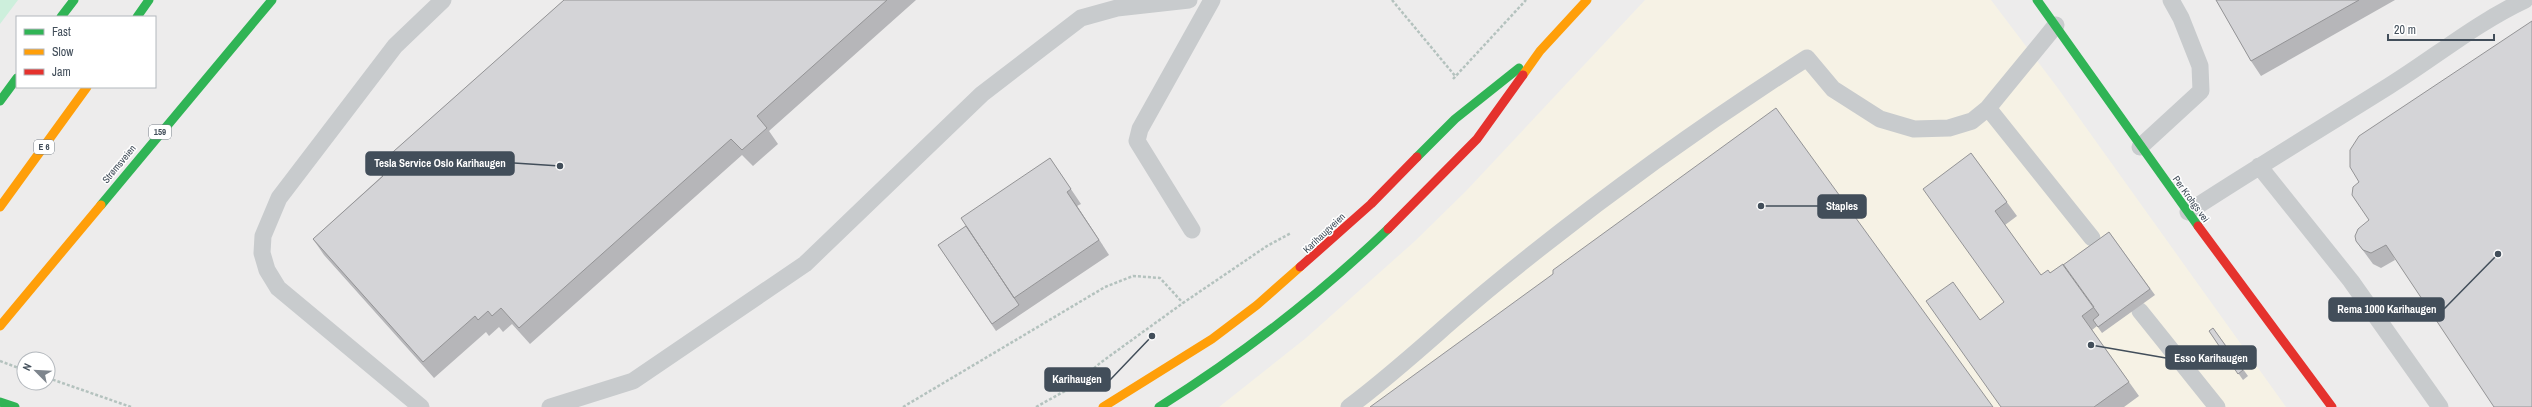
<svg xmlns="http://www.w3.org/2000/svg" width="2532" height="407" font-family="'Archivo Narrow',sans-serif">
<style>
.commercial{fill:#f6f2e5}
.green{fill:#cdefdc}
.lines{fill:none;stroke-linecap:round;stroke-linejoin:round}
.path{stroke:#b4c2be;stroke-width:2.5;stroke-dasharray:3 2;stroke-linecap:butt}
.lane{stroke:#c8cbcd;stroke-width:17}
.fast{stroke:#30b455;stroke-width:9}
.slow{stroke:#ff9f0a;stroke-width:9}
.jam{stroke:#e5322d;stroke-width:9}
.wall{fill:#b6b6b9}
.shaded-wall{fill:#949496}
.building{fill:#d4d4d7;stroke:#949496}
.labels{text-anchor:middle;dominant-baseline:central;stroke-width:3;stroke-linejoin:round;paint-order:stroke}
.shield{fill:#fff;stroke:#7b838c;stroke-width:1}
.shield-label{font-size:9px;font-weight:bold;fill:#424e5a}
.street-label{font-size:10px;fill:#424e5a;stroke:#fff}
.leader{fill:none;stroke:#424e5a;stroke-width:1.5}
.callout-dot{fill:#424e5a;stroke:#fff;stroke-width:1.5}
.callout{fill:#424e5a;stroke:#424e5a;stroke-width:1.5}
.callout-label{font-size:11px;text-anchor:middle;font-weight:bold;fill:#fff}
</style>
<rect width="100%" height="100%" fill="#edecec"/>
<path class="commercial" d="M1645 0H1991L2057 87 2286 407H1219L1306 338 1415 241 1466 191Z"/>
<path class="green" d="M0 0H18L0 24Z"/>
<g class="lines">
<path class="path" d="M1392 0 1456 77
M1453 79 1526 0
M0 361 24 370
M48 378 131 407
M903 407 1105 287 1133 276 1160 278 1183 303
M1036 407 1074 386 1100 363 1183 303 1267 246 1291 233"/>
<path class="lane" d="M1988 108 2092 238
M2140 147 2201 91 2200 66 2181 18 2171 0
M2259 166 2351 281 2440 407
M2188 212C2254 169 2322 128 2389 86 2434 58 2476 23 2525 0
M1192 230 1137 141 1140 129 1212 0
M2140 311 2217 407
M421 407 278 288 267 270 262 253 263 236 279 198 395 46 443 0
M550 407 633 381 805 264 982 94 1081 18 1117 8 1189 0
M1349 407C1400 369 1445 325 1494 285 1594 203 1699 127 1807 58L1833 89 1880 119 1914 129 1949 128 1972 121 1988 108 2056 25"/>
<path class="fast" d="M2037 0 2198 226
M61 17 74 0
M137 17 149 0
M0 101 17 78
M1417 157 1455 119 1519 68
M101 205 272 0
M0 402 15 407
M1159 407C1242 355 1317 297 1388 229"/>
<path class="slow" d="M1523 75 1540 51 1587 0
M0 207 87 87
M0 326 101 205
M1103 407 1212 339 1257 305 1300 267"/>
<path class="jam" d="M2198 226 2332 407
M1388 229 1477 139 1523 75
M1300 267 1371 204 1417 157"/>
</g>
<path class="wall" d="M564 0H916L769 131 778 144 753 166 742 155 530 344 512 324 503 332 499 327 489 336 486 332 434 378 324 255 313 239 382 176 376 167Z
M2216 0H2395L2261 76 2251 61Z
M1971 153 2017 216 2005 225 2041 275 2050 273 2063 265 2109 232 2155 295 2102 333 2097 326 2092 330 2139 396 2124 407H2001L1980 320 2004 302Z
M1050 158 1081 204 1077 206 1109 255 996 331 938 245 966 226Z
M2359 182 2395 260 2381 268 2373 264 2356 241 2369 220Z
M2213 328 2248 376 2243 380 2209 331Z"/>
<path class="shaded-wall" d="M1067 192 1077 206 1109 255Z"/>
<path class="building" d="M564 0H887L757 116 767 128 742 150 731 139 519 328 501 308 492 316 488 311 478 320 475 316 423 362 313 239 383 176 376 167Z
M2216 0H2359L2251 61Z
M2532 21V407H2494L2386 245 2371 253 2363 250 2356 241 2355 236 2358 229 2369 220 2352 195 2353 187 2359 182 2350 167V150L2359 136Z
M1776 108 1993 407H1370L1553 274V270Z
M1971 153 2007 202 1995 211 2041 275 2048 270 2050 273 2063 264 2094 307 2082 316 2129 382 2094 407H2001L1926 301 1953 282 1980 320 2004 302 1923 189Z
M1050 158 1071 189 1067 192 1099 240 1014 298 961 218Z
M966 226 1019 305 992 324 938 245Z
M2109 232 2150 289 2098 327 2093 320 2099 315 2063 265Z
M2213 328 2243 370 2238 374 2209 331Z"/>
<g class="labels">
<g class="shield">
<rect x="149" y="125" width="22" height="14" rx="3"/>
<rect x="34" y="140" width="20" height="14" rx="3"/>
</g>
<g class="shield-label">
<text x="160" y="132">159</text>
<text x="44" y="147">E 6</text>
</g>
<g class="street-label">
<text transform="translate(119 164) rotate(-50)">Strømsveien</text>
<text transform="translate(2191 199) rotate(54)">Per Krohgs vei</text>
<text transform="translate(1324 233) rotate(-43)">Karihaugveien</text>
</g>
</g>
<path class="leader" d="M560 166L514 163M1761 206L1818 206M2498 254L2444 309M2091 345L2166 358M1152 336L1110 380"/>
<g class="callout-dot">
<circle cx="560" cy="166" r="4"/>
<circle cx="1761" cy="206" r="4"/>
<circle cx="2498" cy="254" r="4"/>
<circle cx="2091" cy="345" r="4"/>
<circle cx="1152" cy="336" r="4"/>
</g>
<g class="callout">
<rect x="366" y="152" width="148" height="23" rx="4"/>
<rect x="1818" y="195" width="48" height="23" rx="4"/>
<rect x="2329" y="298" width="115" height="23" rx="4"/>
<rect x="2166" y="346" width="90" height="23" rx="4"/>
<rect x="1045" y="368" width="65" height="23" rx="4"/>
</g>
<g class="callout-label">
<text x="440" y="167">Tesla Service Oslo Karihaugen</text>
<text x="1842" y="210">Staples</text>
<text x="2387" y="313">Rema 1000 Karihaugen</text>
<text x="2211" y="362">Esso Karihaugen</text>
<text x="1077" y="383">Karihaugen</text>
</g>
<rect x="16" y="16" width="140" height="72" fill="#ffffff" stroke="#b3b8bd"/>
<rect x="24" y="29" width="20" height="6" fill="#30b455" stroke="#b3b8bd"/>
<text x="52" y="36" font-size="12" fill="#424e5a">Fast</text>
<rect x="24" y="49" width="20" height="6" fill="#ff9f0a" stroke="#b3b8bd"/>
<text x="52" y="56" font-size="12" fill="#424e5a">Slow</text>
<rect x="24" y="69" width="20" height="6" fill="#e5322d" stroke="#b3b8bd"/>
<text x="52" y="76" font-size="12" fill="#424e5a">Jam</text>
<g transform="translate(36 371) rotate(294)"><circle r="19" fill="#ffffff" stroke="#b3b8bd"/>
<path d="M0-3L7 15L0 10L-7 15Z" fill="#7e858d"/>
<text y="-6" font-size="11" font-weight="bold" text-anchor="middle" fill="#424e5a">N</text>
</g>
<path d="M2388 34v6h106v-6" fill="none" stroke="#424e5a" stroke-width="2"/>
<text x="2394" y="34" font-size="12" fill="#424e5a" stroke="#ffffff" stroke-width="3" paint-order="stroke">20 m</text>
</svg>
